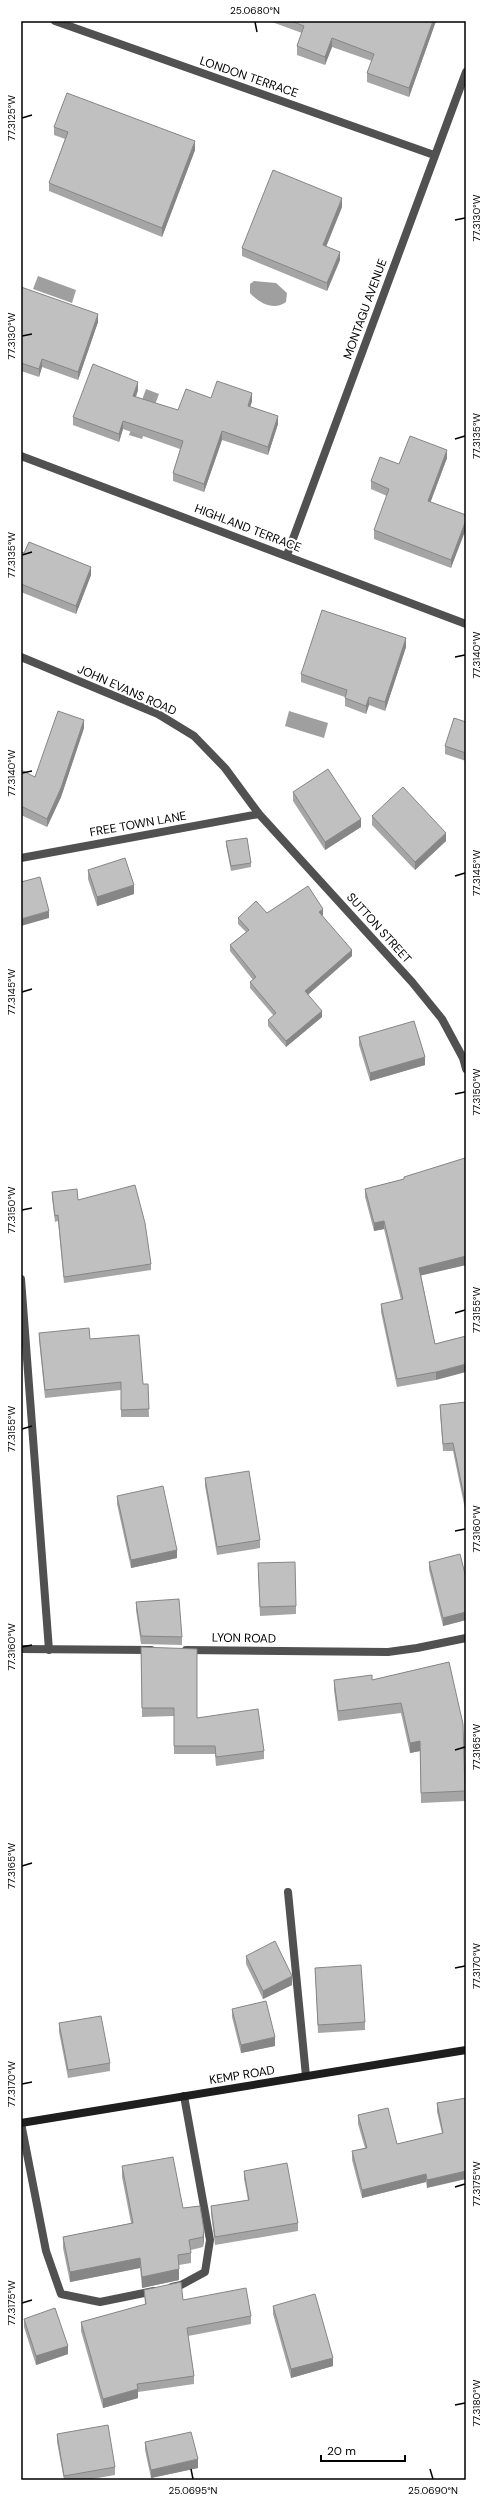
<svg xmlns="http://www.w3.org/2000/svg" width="487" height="2501" font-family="'DM Sans',sans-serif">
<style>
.water{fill:#9f9f9f}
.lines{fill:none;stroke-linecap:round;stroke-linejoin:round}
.lane{stroke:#515151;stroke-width:8}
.street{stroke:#515151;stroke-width:8}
.secondary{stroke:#1e1e1e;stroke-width:8}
.wall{fill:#a5a5a5}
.shaded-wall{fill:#868686}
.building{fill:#c0c0c0;stroke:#868686}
.ticks{fill:none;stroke:#000;stroke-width:1.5}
.labels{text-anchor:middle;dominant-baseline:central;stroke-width:4;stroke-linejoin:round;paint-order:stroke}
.street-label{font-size:12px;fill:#000;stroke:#fff}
.neatline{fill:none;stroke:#000;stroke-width:1.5}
.ticks-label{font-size:10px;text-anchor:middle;fill:#000}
</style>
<rect width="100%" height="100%" fill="#fff"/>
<path class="water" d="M38 276 76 290 72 303 33 289Z
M254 281 276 283 287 293 286 302C274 311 259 303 250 293V284Z
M146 389 159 394 142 439 129 435Z
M289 711 328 723 324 738 285 726Z"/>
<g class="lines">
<path class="lane" d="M288 1892 306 2076"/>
<path class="street" d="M55 21 434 155
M21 456 466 624
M287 555 466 72
M21 657 158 714 194 736 225 768 259 814 412 982 442 1019 463 1058 466 1069
M21 858 259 814
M21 1279 49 1650
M21 1649 151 1650
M186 1650 388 1652 417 1648 466 1638
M21 2123 46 2251 61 2294 100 2302 154 2291
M172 2287 181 2285 205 2272 210 2240 184 2096"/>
<path class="secondary" d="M21 2123 466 2050"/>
</g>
<path class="wall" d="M272 21H436L409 97 367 82V73L372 61 332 47 325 65 297 55V46L302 33 272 22Z
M54 127 195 150 162 237 49 191V183L65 139 54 135Z
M342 207 326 247 340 260 327 291 242 256V248Z
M21 287 98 322 78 380 42 367 39 377 21 371Z
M138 390 136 397 178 410 211 398 252 401 250 407 278 424 268 455 222 440 204 492 173 481V473L180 449 123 429 119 442 73 425V417Z
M447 458 430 502 466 515 451 568 374 539V530L387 496 371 489V481L399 464Z
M21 552 91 575 76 614 21 592Z
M406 647 385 711 369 705 366 714 345 706V697L301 682V674Z
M466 722V761L445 754V746Z
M84 728 61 797 47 827 21 815V770L35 777Z
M293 792 361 827 325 850 293 801Z
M372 816 446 841 415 870 372 825Z
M226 841 251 863V867L231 871 226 845Z
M88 870 134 894 97 906 88 879Z
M267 913 323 915 322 916 352 956 308 995 322 1017 286 1047 268 1026V1020L274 1016 250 988V982L253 980 230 951V945L246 932 238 924V918Z
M359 1037 425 1065 370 1081 359 1045Z
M466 1161V1265L421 1275 435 1344 466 1336 436 1380 397 1387 381 1312V1304L401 1300 384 1229 374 1231 365 1197V1189L404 1179V1177Z
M52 1192 78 1200 151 1264V1270L64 1283 58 1221 55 1222 52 1198Z
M39 1333 90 1339 143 1384H148L149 1417H121V1390L45 1398 39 1340Z
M466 1402V1514L453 1451H443L440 1413V1405Z
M205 1478 260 1540V1548L217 1555 205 1486Z
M117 1496 177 1558 131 1568 117 1504Z
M429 1562 466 1578V1620L443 1626 429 1570Z
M258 1571 296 1606V1614L260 1616Z
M136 1602 182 1637V1645L141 1644 136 1610Z
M141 1647 197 1718 264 1751V1759L216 1766 215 1754H174V1716L142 1717Z
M449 1662 465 1791V1801L421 1803 420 1751 410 1753 401 1713 338 1721 334 1690V1680H372Z
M246 1956 292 1985 263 1999 246 1964Z
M315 1968 365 2022V2030L318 2033Z
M232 2009 275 2046 241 2053 232 2017Z
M59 2023 110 2063V2071L68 2078 59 2032Z
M466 2098 427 2188 426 2182 362 2198 352 2160V2151L365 2148 358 2124V2115L397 2144 442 2133 437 2112V2103Z
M122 2166 183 2208 200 2206 204 2240 203 2247 191 2250V2263L179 2265V2280L142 2288 140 2268 70 2282 63 2248V2237L131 2223 122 2177Z
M244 2171 298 2223V2231L215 2245 211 2214V2206L248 2200 244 2179Z
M144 2290 183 2300 251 2316V2324L188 2336 194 2376V2384L138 2392V2398L103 2408 81 2331V2322L145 2305Z
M273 2306 333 2366 291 2378 273 2314Z
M24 2319 68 2354 36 2365 24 2327Z
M57 2434 115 2467V2475L86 2480H64L57 2442Z
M145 2442 198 2468 151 2478 145 2450Z"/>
<path class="shaded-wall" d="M433 21H436L409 97V88Z
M332 38V47L325 65V57Z
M195 141V150L162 237V228Z
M342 198V207L323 254V245Z
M340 252V260L327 291V283Z
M98 314V322L78 380V372Z
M42 359V367L39 377V369Z
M138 382V390L133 404V396Z
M252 393V401L248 414V406Z
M278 416V424L268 455V447Z
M123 421V429L119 442V434Z
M222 431V440L204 492V484Z
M447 450V458L428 509V501Z
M466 520V529L451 568V560Z
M91 567V575L76 614V606Z
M406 638V647L385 711V702Z
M369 697V705L366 714V706Z
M84 720V728L61 797 47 827V819Z
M361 819V827L325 850V842Z
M446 833V841L415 870V862Z
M134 885V894L97 906V897Z
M323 909V915L319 918V912Z
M49 911V918L21 926V919Z
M352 950V956L305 997V991Z
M322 1011V1017L286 1047V1041Z
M425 1057V1065L370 1081V1073Z
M384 1221V1229L374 1231V1223Z
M466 1256V1265L419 1276V1268Z
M466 1364V1372L436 1380V1372Z
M177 1550V1558L131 1568V1560Z
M466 1612V1620L443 1626V1618Z
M420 1741V1751L410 1753V1743Z
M292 1976V1985L263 1999V1991Z
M275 2037V2046L241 2053V2045Z
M466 2171V2179L427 2188V2180Z
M426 2174V2182L362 2198V2190Z
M204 2230V2240L203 2247V2237Z
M140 2258V2268L70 2282V2272Z
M179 2269V2280L142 2288V2277Z
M68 2346V2354L36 2365V2356Z
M333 2358V2366L291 2378V2369Z
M138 2389V2398L103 2408V2399Z
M198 2459V2468L151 2478V2470Z"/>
<path class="building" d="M291 21H433L409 88 367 73 374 54 332 38 325 57 297 46 304 26Z
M67 93 195 141 162 228 49 183 68 132 54 127Z
M273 170 342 198 323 245 340 252 327 283 242 248Z
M21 287 98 314 78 372 42 359 39 369 21 363Z
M93 364 138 382 133 396 178 410 186 389 211 398 217 381 252 393 248 406 278 416 268 447 222 431 204 484 173 473 183 441 123 421 119 434 73 417Z
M410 436 447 450 428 501 466 515V520L451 560 374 530 389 489 371 481 380 457 399 464Z
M29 542 91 567 76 606 21 584V552L24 553Z
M322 610 406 638 385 702 369 697 366 706 345 698 347 690 301 674Z
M58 711 84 720 61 788 47 819 21 806V770L35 777Z
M454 718 466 722V753L445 746Z
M328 769 361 819 325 842 293 792Z
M403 787 446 833 415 862 372 816Z
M247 838 251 863 231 866 226 841Z
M125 858 134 885 97 897 88 870Z
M40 877 49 911 21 919V882Z
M308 886 323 909 319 912 352 950 305 991 322 1011 286 1041 268 1020 276 1013 250 982 256 977 230 945 249 930 238 918 256 901 267 913Z
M414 1021 425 1057 370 1073 359 1037Z
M465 1158 466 1161V1256L419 1268 435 1344 466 1336V1364L436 1372 397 1379 381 1304 403 1299 384 1221 374 1223 365 1189 404 1179V1177Z
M135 1185 145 1223 151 1264 64 1277 58 1215 55 1216 52 1192 77 1189 78 1200Z
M89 1328 90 1339 139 1335 143 1384H148L149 1409 121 1410V1382L45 1390 39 1333Z
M466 1402V1506L453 1443 443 1444 440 1405Z
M249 1471 260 1540 217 1547 205 1478Z
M163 1486 177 1550 131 1560 117 1496Z
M460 1554 466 1578V1612L443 1618 429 1562Z
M295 1562 296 1606 260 1607 258 1563Z
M179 1599 182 1637 141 1636 136 1602Z
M141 1647 197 1649V1718L258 1709 264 1751 216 1757 215 1746H174V1708H142Z
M449 1662 463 1724 465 1791 421 1793 420 1741 410 1743 401 1703 338 1711 334 1680 372 1675V1680Z
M275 1941 292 1976 263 1991 246 1956Z
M361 1965 365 2022 318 2025 315 1968Z
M266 2001 275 2037 241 2045 232 2009Z
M101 2016 110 2063 68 2070 59 2023Z
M466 2098V2171L427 2180 426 2174 362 2190 352 2151 367 2148 358 2115 388 2108 397 2144 443 2133 437 2103Z
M173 2157 183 2208 200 2206 204 2230 203 2237 189 2240 191 2253 178 2255 179 2269 142 2277 140 2258 70 2272 63 2237 133 2223 122 2166Z
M287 2163 298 2223 215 2237 211 2206 249 2200 244 2171Z
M181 2282 183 2300 246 2288 251 2316 187 2328 194 2376 137 2384 138 2389 103 2399 81 2322 146 2304 144 2290Z
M315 2294 333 2358 291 2369 273 2306Z
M55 2308 68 2346 36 2356 24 2319Z
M108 2425 115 2467 64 2476 57 2434Z
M191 2432 198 2459 151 2470 145 2442Z"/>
<path class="ticks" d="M255 22 257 32M22 118 32 115M455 220 465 218M22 336 32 334M455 439 465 436M22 555 32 552M455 657 465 655M22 773 32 771M455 876 465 873M22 992 32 989M455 1094 465 1092M22 1210 32 1208M455 1313 465 1310M22 1429 32 1426M455 1531 465 1529M22 1647 32 1645M455 1750 465 1747M22 1866 32 1863M455 1968 465 1966M22 2084 32 2082M455 2187 465 2184M22 2303 32 2300M455 2405 465 2403M191 2469 193 2479M430 2469 433 2479"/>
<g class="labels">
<g class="street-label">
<text transform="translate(249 77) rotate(19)">LONDON TERRACE</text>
<text transform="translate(365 309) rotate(-70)">MONTAGU AVENUE</text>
<text transform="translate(248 528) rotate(21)">HIGHLAND TERRACE</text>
<text transform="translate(127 690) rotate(24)">JOHN EVANS ROAD</text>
<text transform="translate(138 824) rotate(-10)">FREE TOWN LANE</text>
<text transform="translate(379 928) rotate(48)">SUTTON STREET</text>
<text transform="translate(244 1638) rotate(1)">LYON ROAD</text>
<text transform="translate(242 2075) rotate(-9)">KEMP ROAD</text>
</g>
</g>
<rect width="487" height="2501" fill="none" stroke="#ffffff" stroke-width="44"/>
<path d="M321 2455v6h84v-6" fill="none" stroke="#000000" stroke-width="2"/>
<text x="327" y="2455" font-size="12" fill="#000000" stroke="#ffffff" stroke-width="3" paint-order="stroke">20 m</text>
<rect x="22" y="22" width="443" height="2457" class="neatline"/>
<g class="ticks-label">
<text x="255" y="14">25.0680°N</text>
<text transform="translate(11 118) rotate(-90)" y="4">77.3125°W</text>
<text transform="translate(476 218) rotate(-90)" y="4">77.3130°W</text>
<text transform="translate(11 336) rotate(-90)" y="4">77.3130°W</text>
<text transform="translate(476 436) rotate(-90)" y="4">77.3135°W</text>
<text transform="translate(11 555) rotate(-90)" y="4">77.3135°W</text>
<text transform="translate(476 655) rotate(-90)" y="4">77.3140°W</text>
<text transform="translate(11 773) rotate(-90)" y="4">77.3140°W</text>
<text transform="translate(476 873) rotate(-90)" y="4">77.3145°W</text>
<text transform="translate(11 992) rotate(-90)" y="4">77.3145°W</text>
<text transform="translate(476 1092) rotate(-90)" y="4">77.3150°W</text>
<text transform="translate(11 1210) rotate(-90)" y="4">77.3150°W</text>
<text transform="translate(476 1310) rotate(-90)" y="4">77.3155°W</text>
<text transform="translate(11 1429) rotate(-90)" y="4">77.3155°W</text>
<text transform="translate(476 1529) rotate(-90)" y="4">77.3160°W</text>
<text transform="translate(11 1647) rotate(-90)" y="4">77.3160°W</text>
<text transform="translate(476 1747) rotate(-90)" y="4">77.3165°W</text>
<text transform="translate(11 1866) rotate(-90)" y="4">77.3165°W</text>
<text transform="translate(476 1966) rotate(-90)" y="4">77.3170°W</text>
<text transform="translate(11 2084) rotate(-90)" y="4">77.3170°W</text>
<text transform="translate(476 2184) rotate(-90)" y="4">77.3175°W</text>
<text transform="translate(11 2303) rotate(-90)" y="4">77.3175°W</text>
<text transform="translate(476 2403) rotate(-90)" y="4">77.3180°W</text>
<text x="193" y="2494">25.0695°N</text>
<text x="433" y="2494">25.0690°N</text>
</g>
</svg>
